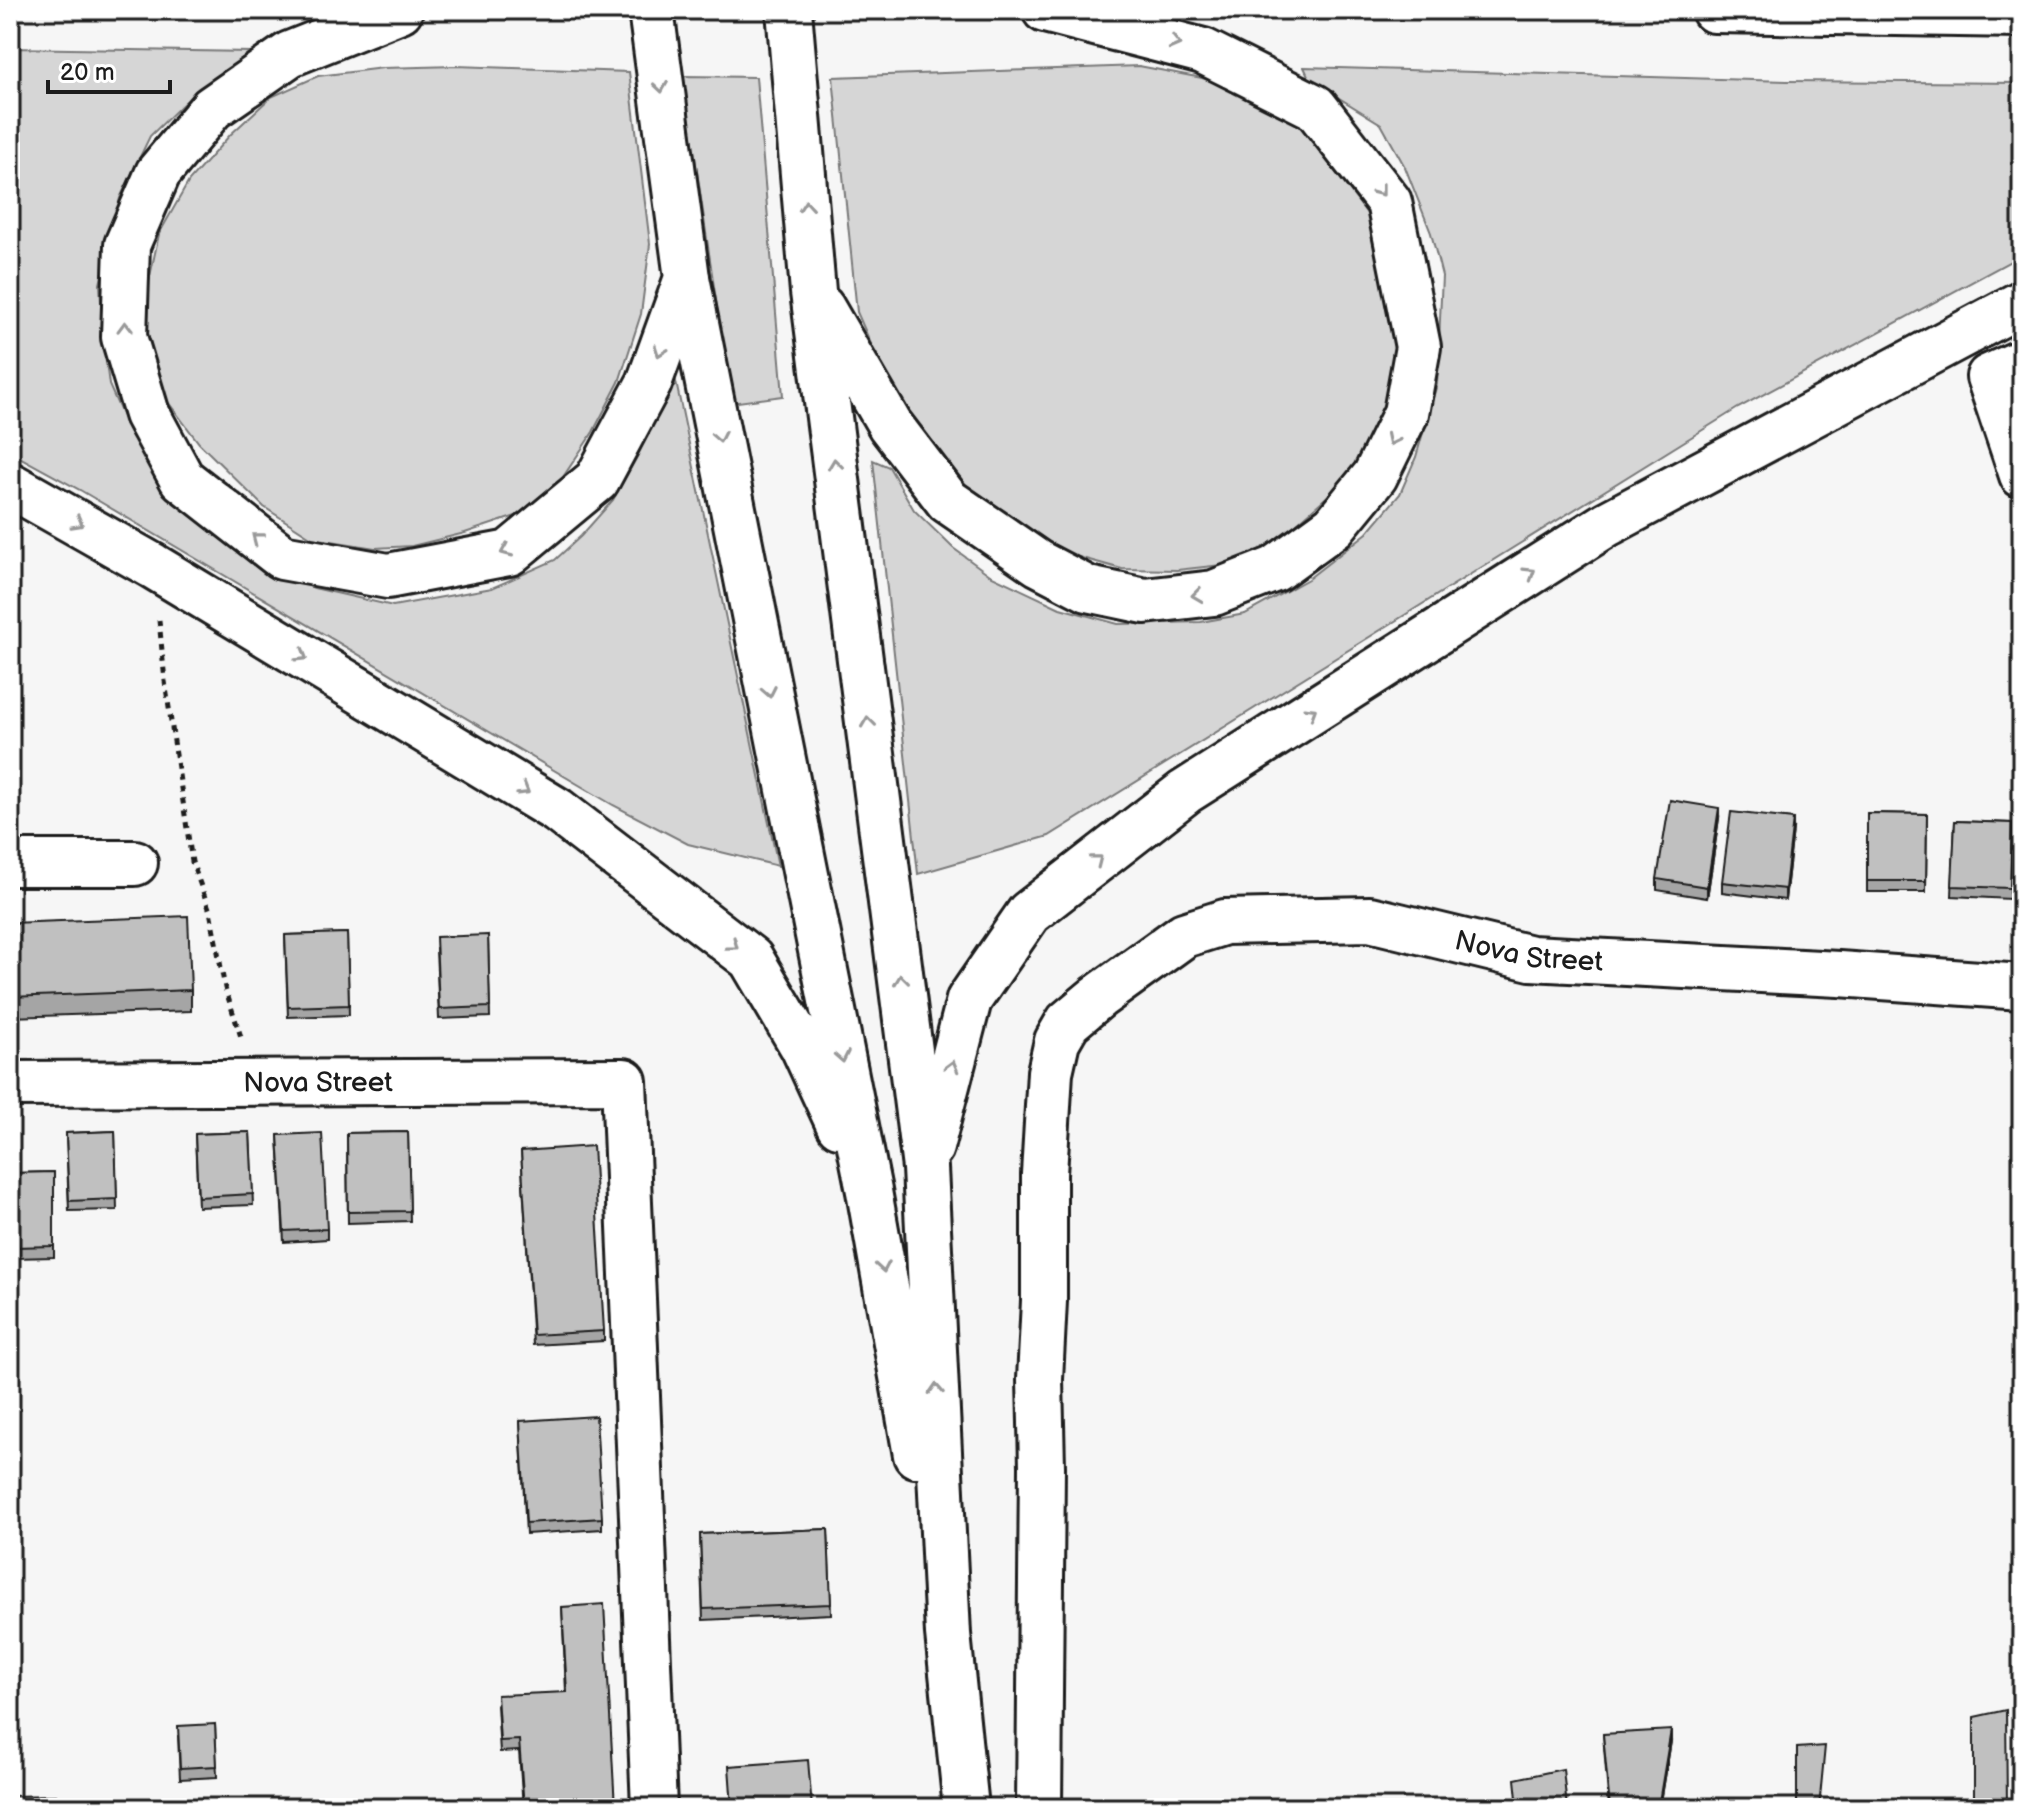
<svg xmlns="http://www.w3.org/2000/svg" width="2032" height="1818" font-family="'Balsamiq Sans',sans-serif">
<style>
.green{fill:#d6d6d6;stroke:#797979;stroke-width:2}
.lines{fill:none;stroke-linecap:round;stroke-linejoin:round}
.minor-casing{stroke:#1c1c1c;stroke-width:50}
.major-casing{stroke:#1c1c1c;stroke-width:50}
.highway-casing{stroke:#1c1c1c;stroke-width:50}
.path{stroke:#1c1c1c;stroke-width:5;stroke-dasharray:6 6;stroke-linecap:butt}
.minor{stroke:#fff;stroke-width:44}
.major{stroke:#fff;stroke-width:44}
.highway{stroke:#fff;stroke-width:44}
.wall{fill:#a5a5a5;stroke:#1c1c1c;stroke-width:2}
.shaded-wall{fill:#868686;stroke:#1c1c1c;stroke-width:2}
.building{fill:#c0c0c0;stroke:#1c1c1c;stroke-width:2}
.oneway{stroke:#999}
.labels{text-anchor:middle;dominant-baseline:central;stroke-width:8;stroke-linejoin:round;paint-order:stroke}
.street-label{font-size:28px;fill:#1c1c1c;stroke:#fff}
</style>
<rect width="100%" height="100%" fill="#f6f6f6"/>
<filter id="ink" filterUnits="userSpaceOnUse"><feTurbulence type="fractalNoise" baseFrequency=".0125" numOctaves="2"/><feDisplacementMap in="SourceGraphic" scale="16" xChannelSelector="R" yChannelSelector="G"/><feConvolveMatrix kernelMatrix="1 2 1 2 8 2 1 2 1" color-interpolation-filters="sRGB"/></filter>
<g filter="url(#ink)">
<path class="green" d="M10 48 250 52 185 102 150 136 120 198 100 284 103 339 109 385 132 437 173 492 215 535 274 572 314 588 393 606 492 588 555 560 581 536 613 500 638 455 663 402 676 382 778 866 688 844 613 805 80 490 10 452Z
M456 66 629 72 650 244 641 314 619 382 593 432 561 480 519 515 465 533 412 546 375 548 312 538 264 507 199 443 162 394 146 329 148 286 159 234 189 181 230 135 271 97 318 76 383 68Z
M1139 66 1202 78 1260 96 1298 123 1368 215 1383 264 1397 343 1392 384 1377 430 1356 471 1270 547 1222 565 1177 570 1122 569 1071 555 1022 533 969 488 934 450 890 388 857 312 833 77Z
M1304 67 1787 81 2022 83V255L1738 408 1049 836 918 874 873 460 889 467 914 510 953 548 990 575 1060 608 1118 624 1201 622 1245 614 1308 579 1367 533 1400 494 1416 457 1437 384 1442 276 1431 233 1405 167 1381 124 1310 80Z
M683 76 756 77 783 396 731 403Z"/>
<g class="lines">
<defs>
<g id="minor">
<path d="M2022 362 1989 377 2022 475"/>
<path d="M10 863H135"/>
<path id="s1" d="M10 1084 624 1081 654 1808"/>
<path id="s2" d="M1039 1808 1042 1467 1040 1379 1044 1301V1174L1050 1072 1057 1041 1068 1022 1098 997 1184 935 1225 922 1370 919 1531 958 1839 974 2022 987"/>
</g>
<path id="major" d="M789 10 813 292 925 1168 948 1634 966 1808
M687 278 869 1191 916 1455
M822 308 890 425 948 501 1038 563 1088 589 1145 601 1214 593 1275 569 1334 526 1375 476 1406 413 1418 347 1389 202 1315 107 1203 51 1045 10
M10 485 153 566 557 810 751 959 803 1047 839 1125
M931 1147 969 1000 1029 913 1185 792 1607 524 2022 303"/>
<path id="highway" d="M400 10 290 54 212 108 158 173 127 245 124 337 147 414 182 479 282 557 388 576 509 553 597 480 649 383 687 278 651 10
M1714 10 2022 15"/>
</defs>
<use href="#minor" class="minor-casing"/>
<use href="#major" class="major-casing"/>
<use href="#highway" class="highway-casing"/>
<path class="path" d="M159 620 165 681 192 862 210 911 225 988 242 1040"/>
<use href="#minor" class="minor"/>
<use href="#major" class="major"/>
<use href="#highway" class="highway"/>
</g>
<path class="wall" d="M1867 813 1927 814 1926 892H1867Z
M1719 818 1707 898 1657 890V879Z
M1955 821 2012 823 2010 899 1952 896Z
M1793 829 1785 900 1722 892V882Z
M10 923 191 990V1011L10 1017Z
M347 933 349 1015 288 1017 285 935Z
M488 935 490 1017 439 1019 436 948Z
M115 1131 117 1210 69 1211 66 1133Z
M250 1132 253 1205 198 1207 195 1134Z
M408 1132 410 1221 348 1223 347 1133Z
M278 1135 327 1229V1239L284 1242Z
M521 1151 604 1331V1341L533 1345Z
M54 1172V1257L14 1258 13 1173Z
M520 1421 602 1518V1529L526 1534Z
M828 1529 831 1614 703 1620 700 1534Z
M562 1607 615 1808H523L519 1751 500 1752 497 1705 566 1692Z
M215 1724 217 1777 180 1779 178 1736Z
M1603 1734 1671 1741 1660 1808H1609Z"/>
<path class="shaded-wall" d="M1719 808V818L1707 898V887Z
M1793 819V829L1785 900V889Z
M1671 1730V1741L1660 1808H1658Z"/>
<path class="building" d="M1670 800 1719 808 1707 887 1657 879Z
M1731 812 1793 819 1785 889 1722 882Z
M1867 813 1927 814 1926 881H1867Z
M1955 821 2012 823 2010 888 1952 886Z
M188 916 191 990 10 997V923Z
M347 933 349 1005 288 1007 285 935Z
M488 935 490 1007 439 1009 436 937Z
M115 1131 117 1199 69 1201 66 1133Z
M250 1132 253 1194 198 1197 195 1134Z
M408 1132 410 1211 348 1212 347 1133Z
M322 1133 327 1229 284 1231 278 1135Z
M593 1146 604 1331 533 1335 521 1151Z
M54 1172V1246L14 1247 13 1173Z
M596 1416 602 1518 526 1523 520 1421Z
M828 1529 831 1604 703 1609 700 1534Z
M604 1604 615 1808H524L519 1740 500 1741 497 1695 567 1692 562 1607Z
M2006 1710 2007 1806 1998 1808H1974V1717Z
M215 1724 217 1766 180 1768 178 1726Z
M1671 1730 1658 1808H1610L1603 1734Z
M1825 1746 1819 1808H1797V1748Z
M808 1760 812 1808H732L729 1766Z
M1563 1769 1567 1808H1518L1515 1779Z
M56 1795V1808H10V1796Z
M160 1799 161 1808H119V1802Z
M354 1805V1808H316V1807Z"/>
<defs><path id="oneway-chevron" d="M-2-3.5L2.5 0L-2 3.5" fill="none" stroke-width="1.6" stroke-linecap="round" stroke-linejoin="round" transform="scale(2)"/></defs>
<g class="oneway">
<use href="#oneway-chevron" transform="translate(1175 43) rotate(14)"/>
<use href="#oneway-chevron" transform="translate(661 87) rotate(82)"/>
<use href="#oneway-chevron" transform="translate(1380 191) rotate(52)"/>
<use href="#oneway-chevron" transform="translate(806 206) rotate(-95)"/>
<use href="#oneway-chevron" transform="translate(125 327) rotate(-91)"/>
<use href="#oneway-chevron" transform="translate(660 351) rotate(110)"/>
<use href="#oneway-chevron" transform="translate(719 437) rotate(79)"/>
<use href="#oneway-chevron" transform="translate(1392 440) rotate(116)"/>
<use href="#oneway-chevron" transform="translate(835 464) rotate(-97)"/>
<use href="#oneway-chevron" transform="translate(78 523) rotate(29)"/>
<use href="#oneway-chevron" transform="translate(257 538) rotate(-142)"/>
<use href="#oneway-chevron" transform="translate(506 551) rotate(157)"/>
<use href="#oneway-chevron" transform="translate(1530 573) rotate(-32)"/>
<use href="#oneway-chevron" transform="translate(1197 595) rotate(173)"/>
<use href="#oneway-chevron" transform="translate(302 656) rotate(31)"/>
<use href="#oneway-chevron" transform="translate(769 692) rotate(79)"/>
<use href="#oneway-chevron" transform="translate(1311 712) rotate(-32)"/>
<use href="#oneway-chevron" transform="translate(868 722) rotate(-97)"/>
<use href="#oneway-chevron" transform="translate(524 790) rotate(31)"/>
<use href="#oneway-chevron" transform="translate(1097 860) rotate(-38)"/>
<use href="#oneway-chevron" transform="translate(733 945) rotate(37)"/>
<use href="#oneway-chevron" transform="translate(901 980) rotate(-97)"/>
<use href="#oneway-chevron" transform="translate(842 1057) rotate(79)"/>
<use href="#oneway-chevron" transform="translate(952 1066) rotate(-75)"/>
<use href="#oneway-chevron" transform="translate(883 1267) rotate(80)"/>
<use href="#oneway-chevron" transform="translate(936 1389) rotate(-93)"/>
</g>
</g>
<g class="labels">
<g class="street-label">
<text stroke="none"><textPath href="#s2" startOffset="1286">Nova Street</textPath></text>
<text stroke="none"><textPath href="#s1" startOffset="308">Nova Street</textPath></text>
</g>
</g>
<rect width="2032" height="1818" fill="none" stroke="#fff" stroke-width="40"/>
<rect x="20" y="20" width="1992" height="1778" fill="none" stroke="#1c1c1c" stroke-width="3" filter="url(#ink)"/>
<path d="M48 80v12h122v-12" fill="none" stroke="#1c1c1c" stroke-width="4"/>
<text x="60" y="80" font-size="24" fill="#1c1c1c" stroke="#ffffff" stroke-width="6" paint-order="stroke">20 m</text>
</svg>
